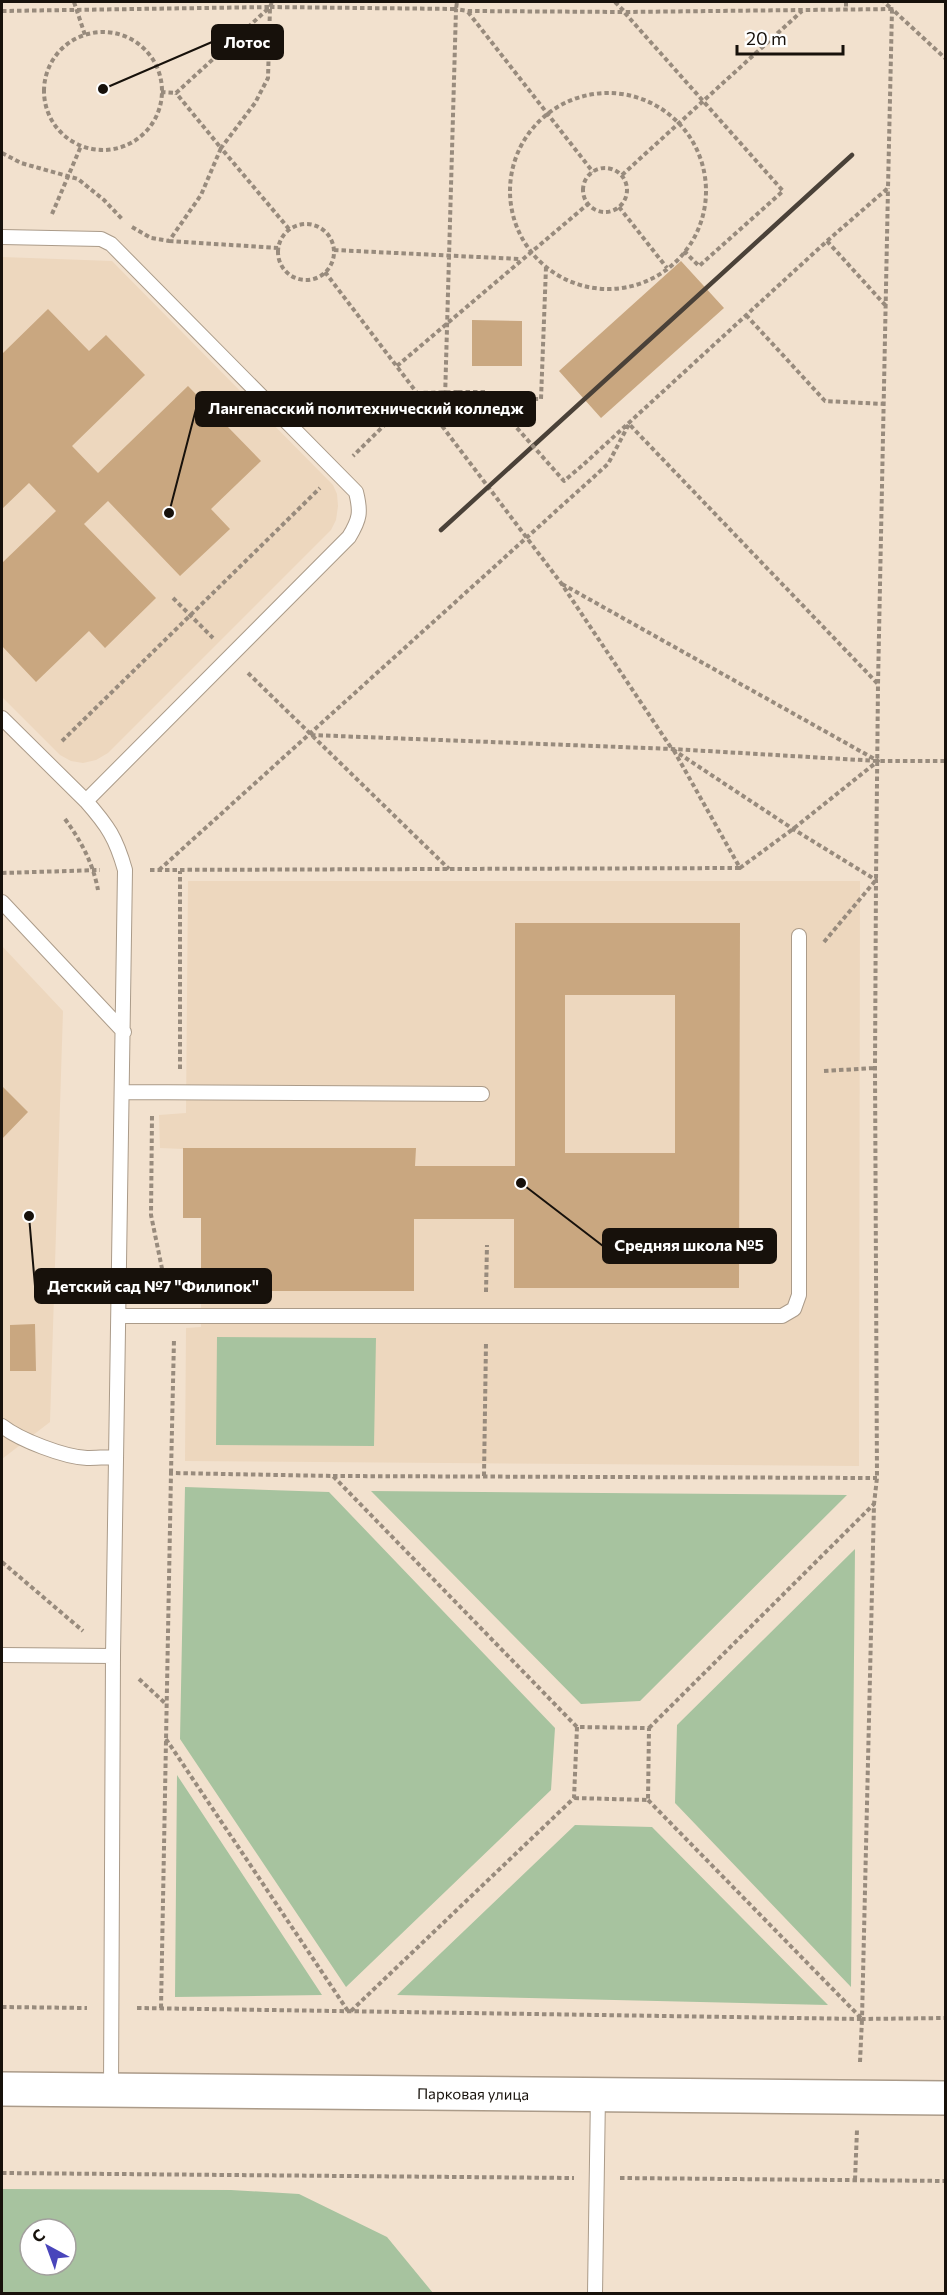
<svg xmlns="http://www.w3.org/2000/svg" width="947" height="2295" font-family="Commissioner,sans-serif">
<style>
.built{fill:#edd7be}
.green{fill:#a7c39f;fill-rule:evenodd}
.building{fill:#c9a780;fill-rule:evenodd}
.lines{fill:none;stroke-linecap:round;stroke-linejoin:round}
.lane-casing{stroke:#ab9b89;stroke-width:16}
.secondary-casing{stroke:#ab9b89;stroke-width:36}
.path{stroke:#988b7d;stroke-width:4;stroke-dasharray:4.5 3;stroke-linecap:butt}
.lane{stroke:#fff;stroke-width:14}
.secondary{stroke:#fff;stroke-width:33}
.rail{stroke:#4a4138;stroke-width:4.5}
.path-bridge{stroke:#988b7d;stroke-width:4;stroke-dasharray:4.5 3;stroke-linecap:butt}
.labels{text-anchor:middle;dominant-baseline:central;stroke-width:6;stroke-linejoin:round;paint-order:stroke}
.street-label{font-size:15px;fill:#17110b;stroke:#fff}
.leader{fill:none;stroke:#17110b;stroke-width:2}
.callout-dot{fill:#17110b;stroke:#fff;stroke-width:2}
.callout{fill:#17110b;stroke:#17110b;stroke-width:2}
.callout-label{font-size:16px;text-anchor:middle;font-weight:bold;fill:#fff}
</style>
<rect width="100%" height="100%" fill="#f2e1ce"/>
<path class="built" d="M2 257 112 261 333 485 337 494 338 506 336 520 331 530 108 753 96 760 83 763 71 761 60 755 2 697Z
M188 881H860L859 1466 185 1461 186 1328 201 1327V1218H183V1149L160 1148 159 1115 186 1113Z
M2 946 63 1011 50 1422 2 1459Z"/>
<path class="green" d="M217 1337 376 1338 374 1446 216 1445Z
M185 1487 329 1492 555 1728 551 1790 346 1987 180 1739Z
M371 1491 847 1495 640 1701 581 1704Z
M855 1549 851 1987 675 1803 677 1725Z
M177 1775 322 1995 175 1997Z
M575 1825 652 1827 828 2005 397 1995Z
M2 2189 231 2190 299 2194 387 2237 433 2293H2ZM30 2229H66V2265H30Z"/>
<path class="building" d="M681 261 724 308 601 418 559 371Z
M48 309 89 351 106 335 145 375 72 446 98 473 188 386 261 461 211 509 230 529 180 576 108 501 84 524 156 598 105 648 89 631 36 682 2 646V563L56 511 29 483 2 509V354Z
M472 320 522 321V366H472Z
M515 923H740L739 1288H514V1219H414V1291H201V1218H183V1148H416L415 1166H515ZM565 995H675V1153H565Z
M2 1086 28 1112 2 1139Z
M35 1324 36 1371H10V1325Z"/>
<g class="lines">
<defs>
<path id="lane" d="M2 237 101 239 111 244 356 492C361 512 360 519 349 537L86 801 2 718
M86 801C108 826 116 838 125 870L113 1656 111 2089
M2 902 124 1032
M123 1092 482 1094
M119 1316H782L794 1309 799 1295V936
M2 1426C20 1440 64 1457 87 1458 96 1458 106 1457 116 1457
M2 1655 113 1656
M595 2294 598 2094"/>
<g id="secondary">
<path id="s1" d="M2 2089 946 2098"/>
</g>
</defs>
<use href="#lane" class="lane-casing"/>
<use href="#secondary" class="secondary-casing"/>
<path class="path" d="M74 2 85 35
M615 2 624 11
M846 2V10
M270 7 456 9 457 2
M2 11 270 7 268 78 255 103 221 148 289 229
M468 12 593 172
M44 91a59 59 0 1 1 118 0a59 59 0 1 1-118 0Z
M161 92 176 93 270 7 272 2
M510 191a98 98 0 1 1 196 0a98 98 0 1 1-196 0Z
M2 153 21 163 78 179 104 200 122 219
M583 190a22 22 0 1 1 44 0a22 22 0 1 1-44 0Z
M622 175 802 11
M619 207 667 268
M52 214 81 146
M278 252a28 28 0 1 1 56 0a28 28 0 1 1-56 0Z
M132 227 151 238 169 241 201 195 221 148 176 93
M169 241 278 248
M827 241 886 306
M334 250 520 259
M684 251 699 266 783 191 624 12 892 9 946 59
M546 267 541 399H445L456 9 468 11 624 12
M325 272 417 393 353 456
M746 315 825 401 884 404
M397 366 588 204
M458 392 417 393 561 583 672 749 793 829 876 880 875 1068 877 1478 874 1504 862 2019 946 2018
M584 464 827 241 888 188 892 9 884 2
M562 584 878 761 793 829 740 868 673 749
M173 598 213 638
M248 673 449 869
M311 735 672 749 878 761H946
M62 741 320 488
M65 819C81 841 93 863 98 890
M150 870 740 868
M159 870 608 464 629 424 878 684
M2 873 100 870
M824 942 876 880 878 684 888 188
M180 1069V871
M824 1071 875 1068
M152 1116 151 1215 167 1293
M486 1292 487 1245
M171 1473 174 1339
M333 1476 877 1478
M484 1476 486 1342
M2 1562 83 1631
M139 1679 166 1704
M649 1728 874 1504
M166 1739 348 2011
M648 1800 862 2019 860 2062
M2 2007 87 2008
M137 2008 862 2019
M161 2008 171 1473 333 1476 577 1727
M351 2011 574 1798 577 1727 649 1728 648 1800 574 1798
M2 2173 574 2178
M620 2178 946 2181
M855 2180 857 2130"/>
<use href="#lane" class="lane"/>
<use href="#secondary" class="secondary"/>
<path class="rail" d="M441 530 852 155"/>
<path class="path-bridge" d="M458 392H485L564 481 584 464"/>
</g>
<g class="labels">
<g class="street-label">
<text stroke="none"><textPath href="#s1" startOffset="471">Парковая улица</textPath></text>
</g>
</g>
<path class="leader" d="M103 89L212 42M169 513L196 409M521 1183L603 1246M29 1216L35 1286"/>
<g class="callout-dot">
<circle cx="103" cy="89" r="6"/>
<circle cx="169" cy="513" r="6"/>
<circle cx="521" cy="1183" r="6"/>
<circle cx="29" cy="1216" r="6"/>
</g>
<g class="callout">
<rect x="212" y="25" width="71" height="34" rx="6"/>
<rect x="196" y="392" width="339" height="34" rx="6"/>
<rect x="603" y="1229" width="173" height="34" rx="6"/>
<rect x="35" y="1269" width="236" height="34" rx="6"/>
</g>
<g class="callout-label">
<text x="247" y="48">Лотос</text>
<text x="366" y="414">Лангепасский политехнический колледж</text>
<text x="689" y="1251">Средняя школа №5</text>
<text x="153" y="1292">Детский сад №7 "Филипок"</text>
</g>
<rect width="947" height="2295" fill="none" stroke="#17110b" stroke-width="6"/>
<g transform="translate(48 2247) rotate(319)"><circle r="28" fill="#ffffff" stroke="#a2a09d" stroke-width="1.5"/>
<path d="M0-4.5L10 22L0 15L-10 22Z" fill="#4945bb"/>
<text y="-9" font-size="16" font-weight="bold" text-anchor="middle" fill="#17110b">С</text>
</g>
<path d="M737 45v9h106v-9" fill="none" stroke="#17110b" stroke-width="3"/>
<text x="746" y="45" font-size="18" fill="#17110b" stroke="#ffffff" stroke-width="4.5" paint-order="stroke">20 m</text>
</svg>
